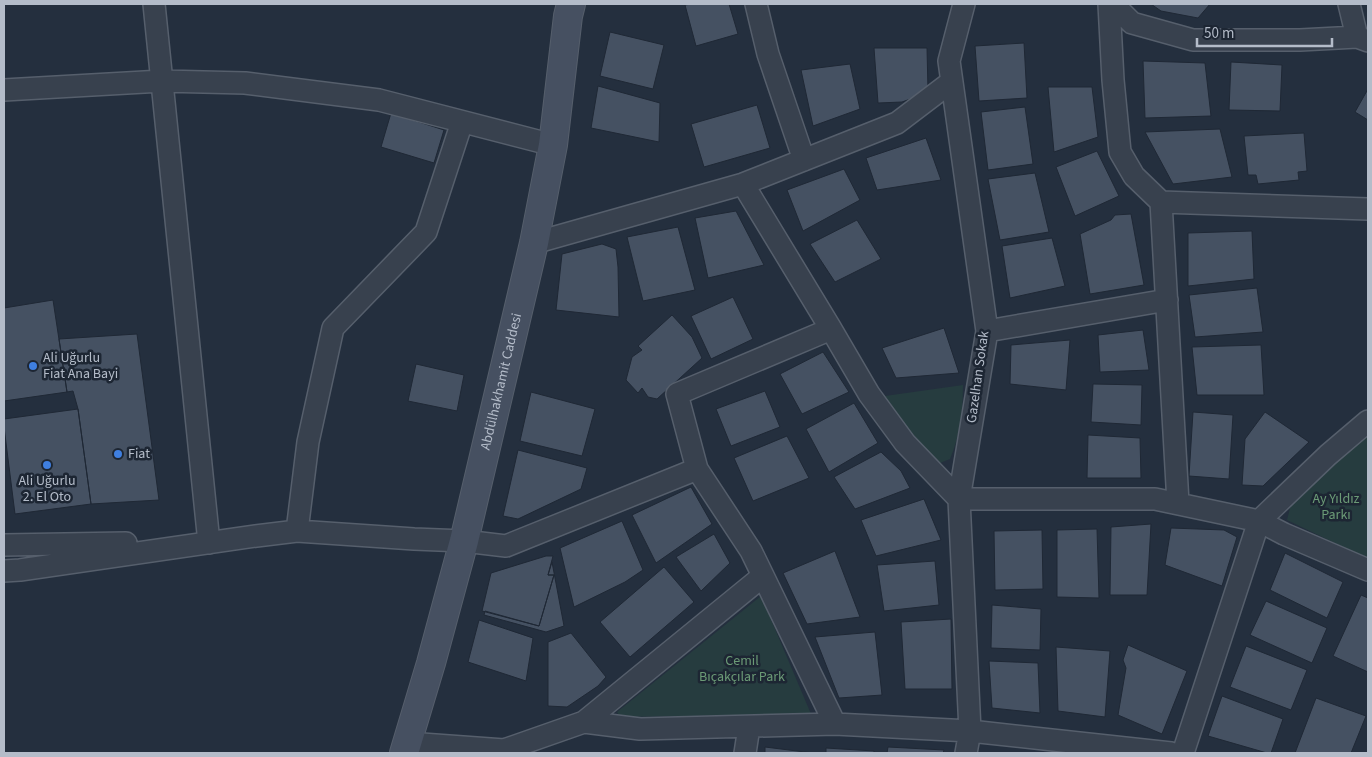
<svg xmlns="http://www.w3.org/2000/svg" width="1372" height="757" font-family="'Source Sans 3',sans-serif">
<style>
.green{fill:#263c3f}
.building{fill:#455162;stroke:#1f2835}
.lines{fill:none;stroke-linecap:round;stroke-linejoin:round}
.street-casing{stroke:#565f6c;stroke-width:24}
.secondary-casing{stroke:#565f6c;stroke-width:30}
.street{stroke:#38414e;stroke-width:21}
.secondary{stroke:#465061;stroke-width:28}
.shop-dot{fill:#3f7fe0;stroke:#1d2633;stroke-width:2}
.labels{text-anchor:middle;dominant-baseline:central;stroke-width:5;stroke-linejoin:round;paint-order:stroke}
.poi-label{font-size:14px;fill:#b4bcc9;stroke:#1d2633;text-anchor:start}
.street-label{font-size:14px;fill:#b4bcc9;stroke:#1d2633}
.park-label{font-size:14px;fill:#6b9a76;stroke:#1d2633}
</style>
<rect width="100%" height="100%" fill="#242f3e"/>
<path class="green" d="M963 385C963 410 960 436 950 459L940 463C913 451 900 421 885 396Z
M1368 433V559L1287 520 1291 504Z
M761 596 811 714 620 717 617 712Z"/>
<path class="building" d="M691 4H729L738 34 696 46 685 5Z
M1151 4H1210L1198 18 1161 11Z
M610 32 664 45 653 89 600 76Z
M1024 43 1027 98 979 101 975 46Z
M874 48H927L928 90 924 94 902 102 878 103Z
M1143 61 1205 63 1211 116 1145 118Z
M1231 62 1282 65 1280 111 1229 110Z
M850 64 860 109 813 126 801 70Z
M598 86 660 103 659 142 591 128Z
M1048 87H1092L1098 137 1054 152Z
M1368 89V120L1355 112Z
M757 105 770 148 704 167 691 124Z
M1025 107 1033 164 988 170 981 112Z
M391 113 444 130 434 163 381 147Z
M1220 129 1232 177 1173 184 1145 132Z
M1304 133 1307 171 1298 172 1299 180 1258 184 1256 175H1248L1244 136Z
M926 138 941 180 877 190 866 158Z
M1097 151 1119 196 1075 216 1056 167Z
M844 169 860 200 803 231 787 190Z
M1035 173 1049 232 1000 240 988 179Z
M736 211 764 265 708 278 695 218Z
M1131 214 1144 285 1090 294 1080 234 1111 220 1115 215Z
M857 220 881 259 835 282 810 244Z
M678 227 695 290 643 301 627 237Z
M1252 231 1254 279 1188 286V233Z
M1052 238 1065 286 1010 298 1002 246Z
M602 244 616 249 618 267 619 317 556 310 562 254Z
M1257 288 1263 332 1195 337 1189 295Z
M733 297 753 339 711 359 691 316Z
M53 300 67 392 4 401V308Z
M672 315 692 337 702 358 657 399 648 397 642 388 638 393 626 380 632 357 642 350 638 346Z
M944 328 959 373 896 378 882 348Z
M1143 330 1149 370 1100 372 1098 335Z
M137 334 159 500 91 504 78 409 73 391 67 392 59 339Z
M1070 340 1066 390 1010 384 1011 345Z
M1261 345 1264 395H1197L1192 347Z
M823 352 849 392 802 414 780 374Z
M416 364 464 375 457 411 408 401Z
M1093 384 1142 385 1141 425 1091 422Z
M765 391 780 427 731 446 716 409Z
M531 392 595 409 582 456 520 441Z
M854 403 878 443 829 472 806 429Z
M78 409 91 504 15 514 4 427V419Z
M1193 412 1233 415 1229 479 1189 476Z
M1265 412 1309 442 1263 486 1242 485 1245 439Z
M1088 435 1140 438 1141 478H1087Z
M787 436 809 478 753 501 734 458Z
M518 450 587 468 581 489 518 519 503 516Z
M881 452 901 471 910 488 855 509 834 477Z
M691 487 712 524 656 563 632 515Z
M924 499 941 540 876 556 861 520Z
M622 521 643 570 625 582 574 607 560 548Z
M1151 524 1147 595H1110L1111 527Z
M1171 528 1224 530 1237 537 1222 586 1165 565Z
M1097 529 1099 598 1057 597V530Z
M1042 530 1043 589 995 590 994 531Z
M714 534 730 563 701 591 676 557Z
M835 551 860 617 807 624 783 573Z
M1285 553 1343 582 1327 618 1270 590Z
M546 556H553L548 575H554L539 626 482 611 491 573Z
M935 561 939 605 884 611 877 565Z
M552 562 564 626 546 632 484 615 485 611 539 626 554 575H548Z
M664 567 694 602 630 657 600 622Z
M1361 595 1368 598V672L1333 656Z
M1266 601 1327 628 1312 663 1250 635Z
M992 605 1041 609 1040 650 991 648Z
M951 619 952 689H905L901 622Z
M479 620 533 638 526 681 468 662Z
M875 632 882 695 839 698 815 637Z
M571 633 606 677 598 686 567 707 548 706V642Z
M1128 645 1187 671 1162 734 1118 715 1126 668 1123 660Z
M1246 646 1307 670 1291 710 1230 687Z
M1056 647 1110 651 1105 717 1058 711Z
M989 661 1038 663 1040 713 992 708Z
M1222 696 1283 719 1271 753H1267L1208 736Z
M1316 698 1366 716 1351 753H1295Z
M765 747 813 753H765Z
M888 747 944 750 943 753H887Z
M826 748 874 751V753H826Z"/>
<g class="lines">
<defs>
<path id="street" d="M154 4 209 543
M756 4 768 54 804 160
M964 4 949 61 987 331 959 499 970 731 966 753
M1109 4 1113 80 1120 152 1134 176 1161 202 1368 209
M1113 4 1132 23 1193 40H1300L1357 37
M1349 4 1357 37 1368 41
M4 90 162 81 245 83 379 100 553 145
M743 184 831 329
M1161 202 1178 503
M534 243 743 184 897 123 951 82
M987 331 1167 300
M697 469 677 394 831 329 869 394 905 443 959 499H1155L1259 521 1284 534 1368 570
M297 531 308 442 333 328 426 232 462 122
M4 545 126 543
M4 571 20 570 256 536 297 531 414 539 464 541 506 546 697 469 751 551 835 724
M584 722 763 576
M408 743 504 750 584 722 640 729 835 724 970 731 1171 753
M745 753 749 727
M1183 753 1259 521 1328 455 1368 421"/>
<g id="secondary">
<path id="s1" d="M404 753 431 663 464 541 534 243 553 145 568 16 571 4"/>
</g>
</defs>
<use href="#street" class="street-casing"/>
<use href="#secondary" class="secondary-casing"/>
<use href="#street" class="street"/>
<use href="#secondary" class="secondary"/>
</g>
<g class="shop-dot">
<circle cx="33" cy="366" r="5"/>
<circle cx="118" cy="454" r="5"/>
<circle cx="47" cy="465" r="5"/>
</g>
<g class="labels">
<g class="poi-label">
<text x="43" y="358">Ali Uğurlu<tspan x="43" dy="16">Fiat Ana Bayi</tspan></text>
<text x="128" y="454">Fiat</text>
<text x="47" y="481" text-anchor="middle">Ali Uğurlu<tspan x="47" dy="16">2. El Oto</tspan></text>
</g>
<g class="street-label">
<text transform="translate(978 377) rotate(-82)">Gazelhan Sokak</text>
<text stroke="none"><textPath href="#s1" startOffset="384">Abdülhakhamit Caddesi</textPath></text>
</g>
<g class="park-label">
<text x="1336" y="499">Ay Yıldız<tspan x="1336" dy="16">Parkı</tspan></text>
<text x="742" y="661">Cemil<tspan x="742" dy="16">Bıçakçılar Park</tspan></text>
</g>
</g>
<rect width="1372" height="757" fill="none" stroke="#b4bcc9" stroke-width="10"/>
<path d="M1197 38v8h135v-8" fill="none" stroke="#b4bcc9" stroke-width="2.5"/>
<text x="1204" y="38" font-size="15" fill="#b4bcc9" stroke="#1d2633" stroke-width="4" paint-order="stroke">50 m</text>
</svg>
